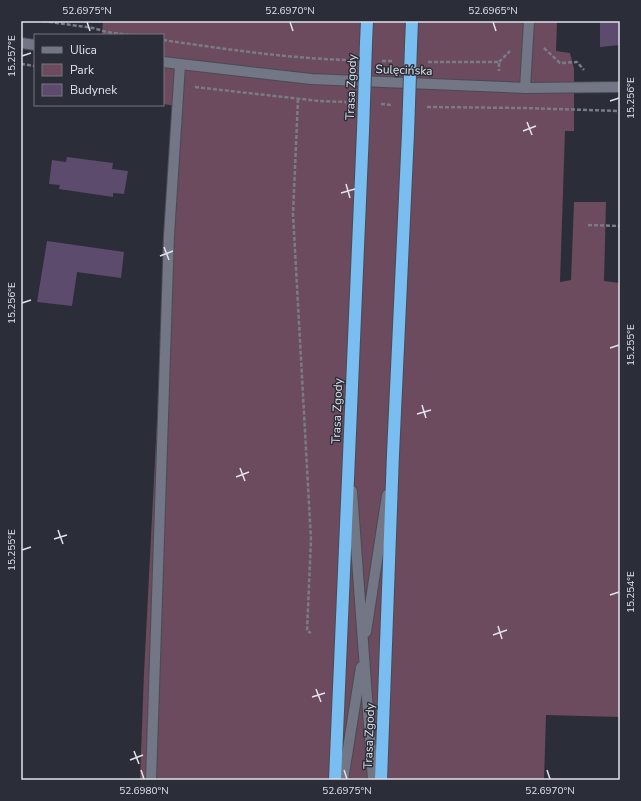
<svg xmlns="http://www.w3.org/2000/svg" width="641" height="801" font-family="'Nunito Sans',sans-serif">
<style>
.green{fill:#6c4b5e}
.building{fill:#5d4b6d}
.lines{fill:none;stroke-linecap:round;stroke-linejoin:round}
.lane-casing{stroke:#494b54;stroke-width:12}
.street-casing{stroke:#494b54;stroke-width:12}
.secondary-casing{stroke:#494b54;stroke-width:12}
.highway-casing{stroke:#494b54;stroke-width:14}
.path{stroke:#7a7c85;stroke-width:2.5;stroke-dasharray:4 2;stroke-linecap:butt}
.lane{stroke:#737684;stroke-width:10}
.street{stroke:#737684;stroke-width:10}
.secondary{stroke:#737684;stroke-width:10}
.highway{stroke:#7abdf0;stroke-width:12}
.highway-bridge-casing{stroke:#494b54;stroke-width:14;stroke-linecap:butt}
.highway-bridge{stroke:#7abdf0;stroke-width:12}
.ticks{fill:none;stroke:#e1e3ea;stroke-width:1.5}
.labels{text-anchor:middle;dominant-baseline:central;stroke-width:3;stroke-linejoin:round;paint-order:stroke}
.street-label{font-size:12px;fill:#e1e3ea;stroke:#2b2d38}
.neatline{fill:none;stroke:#e1e3ea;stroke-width:1.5}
.ticks-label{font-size:10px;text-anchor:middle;fill:#e1e3ea}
</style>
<rect width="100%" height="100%" fill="#2b2d38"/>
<path class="green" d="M103 21H557L556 51 570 53 574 69V131H565L560 282 571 280 574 202H606L604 281 620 283V717L546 715 544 780H140L144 673 173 111 176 106 163 104V35H102Z"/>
<path class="building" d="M600 21H620V45L600 47Z
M67 157 113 163 112 169 128 171 124 194 113 193V197L59 189 60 185 49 184 52 160 66 162Z
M47 241 124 252 121 278 77 272 72 306 37 302Z"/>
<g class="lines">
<defs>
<path id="lane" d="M352 491 373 780
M366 632 387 495
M151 780 169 235 180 65
M343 780 361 667"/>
<path id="street" d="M525 88 529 21"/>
<path id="secondary" d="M21 43 35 45
M163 62 311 79 525 88 620 87"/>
<path id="highway" d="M366 43 367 21
M411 45 412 21
M335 780 363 131
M381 780 393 454 408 133"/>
</defs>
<use href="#lane" class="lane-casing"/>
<use href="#street" class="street-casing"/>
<use href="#secondary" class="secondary-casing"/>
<use href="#highway" class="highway-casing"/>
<path class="path" d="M43 21 93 28 107 32 129 35
M163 40C224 49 285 58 347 60
M544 48 560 63 577 62 584 70
M382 61H393
M428 62H499V71
M499 62 510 51
M21 64 35 66
M195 87 319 101 346 102
M298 99 293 214 311 540 307 631 311 633
M381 104 392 105
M427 107 523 108 620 111
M588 225 620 226"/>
<use href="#lane" class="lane"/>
<use href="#street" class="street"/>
<use href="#secondary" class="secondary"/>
<use href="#highway" class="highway"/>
<defs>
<path id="highway-bridge" d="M363 131 366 43
M408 133 411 45"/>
</defs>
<use href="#highway-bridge" class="highway-bridge-casing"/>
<use href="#highway-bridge" class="highway-bridge"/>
</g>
<path class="ticks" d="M87 22 90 31M290 22 293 31M493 22 496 31M22 56 31 53M610 101 619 98M527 122 532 135M523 131 536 126M346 184 350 198M341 193 355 189M164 247 169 260M160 256 173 251M22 303 31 300M610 348 619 345M422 405 426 418M417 414 431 410M240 468 245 481M236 477 249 472M58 530 63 544M54 539 67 535M22 550 31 547M610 595 619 592M498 626 502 639M493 635 507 630M316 689 321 702M312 697 325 693M134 751 139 764M130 760 143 755M141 770 144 779M344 770 347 779M547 770 550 779"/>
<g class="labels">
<g class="street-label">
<text transform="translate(404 70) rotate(2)">Sulęcińska</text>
<text transform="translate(351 87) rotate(-88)">Trasa Zgody</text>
<text transform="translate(337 411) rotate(-88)">Trasa Zgody</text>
<text transform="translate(369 736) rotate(-88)">Trasa Zgody</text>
</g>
</g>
<rect width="641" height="801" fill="none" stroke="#2b2d38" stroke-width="44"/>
<rect x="34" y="34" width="130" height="72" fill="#2b2d38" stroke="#74767f"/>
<rect x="42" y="47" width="20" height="6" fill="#737684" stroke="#74767f"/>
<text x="70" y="54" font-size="12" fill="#e1e3ea">Ulica</text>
<rect x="42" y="64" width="20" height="12" fill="#6c4b5e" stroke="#74767f"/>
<text x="70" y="74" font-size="12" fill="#e1e3ea">Park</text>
<rect x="42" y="84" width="20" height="12" fill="#5d4b6d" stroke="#74767f"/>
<text x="70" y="94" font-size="12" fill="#e1e3ea">Budynek</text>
<rect x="22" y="22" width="597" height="757" class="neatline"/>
<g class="ticks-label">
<text x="87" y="14">52.6975°N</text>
<text x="290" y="14">52.6970°N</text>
<text x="493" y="14">52.6965°N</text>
<text transform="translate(11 56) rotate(-90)" y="4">15.257°E</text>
<text transform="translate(630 98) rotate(-90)" y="4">15.256°E</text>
<text transform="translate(11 303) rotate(-90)" y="4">15.256°E</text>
<text transform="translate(630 345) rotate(-90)" y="4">15.255°E</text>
<text transform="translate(11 550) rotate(-90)" y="4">15.255°E</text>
<text transform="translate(630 592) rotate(-90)" y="4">15.254°E</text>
<text x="144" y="794">52.6980°N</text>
<text x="347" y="794">52.6975°N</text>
<text x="550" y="794">52.6970°N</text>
</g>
</svg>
